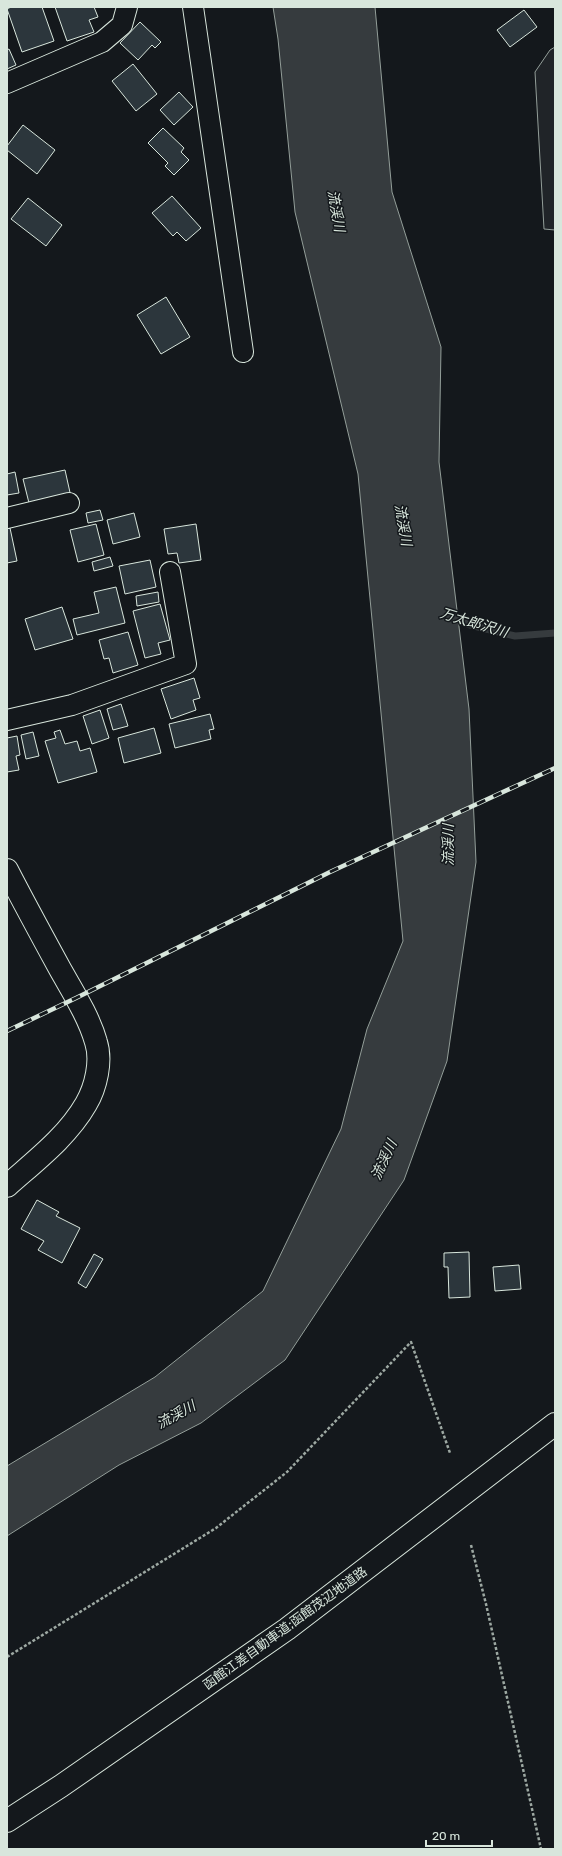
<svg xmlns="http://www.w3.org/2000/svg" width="562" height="1856" font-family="Rubik,'Noto Sans JP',sans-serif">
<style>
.green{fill:#202428;stroke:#939e99}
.water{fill:#363b3e;stroke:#939e99}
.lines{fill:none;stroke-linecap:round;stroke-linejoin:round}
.stream{stroke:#363b3e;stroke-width:7}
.building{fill:#2c363c;stroke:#d8e6dc}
.minor-casing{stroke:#d8e6dc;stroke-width:22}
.tertiary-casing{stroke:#d8e6dc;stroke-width:24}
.motorway-casing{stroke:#d8e6dc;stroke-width:24}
.path{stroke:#9da8a2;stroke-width:2.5;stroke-dasharray:3 2;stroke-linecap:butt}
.minor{stroke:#14181c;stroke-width:20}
.tertiary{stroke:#14181c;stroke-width:22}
.motorway{stroke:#14181c;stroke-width:22}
.rail-casing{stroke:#d8e6dc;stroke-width:4.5}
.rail{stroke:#14181c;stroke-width:3;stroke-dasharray:9;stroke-linecap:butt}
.labels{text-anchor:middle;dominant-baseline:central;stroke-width:3;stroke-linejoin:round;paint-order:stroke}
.street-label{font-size:13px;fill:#d8e6dc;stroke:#14181c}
.water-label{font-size:14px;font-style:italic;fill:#d8e6dc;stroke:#14181c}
</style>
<rect width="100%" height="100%" fill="#14181c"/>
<path class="green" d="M555 47V230L544 229 535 72 550 50Z"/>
<path class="water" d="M273 7H375L392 192 441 347 439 462 469 709 476 862 447 1061 404 1180 285 1360 201 1423 119 1465 7 1536V1466L155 1377 263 1291 341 1129 367 1029 403 941 358 474 295 212 278 39Z"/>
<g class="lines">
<path class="stream" d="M450 617 470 625 515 636 555 633"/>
</g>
<path class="building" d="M11 7H42L54 41 22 52 7 9Z
M55 7H94L98 17 89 20 94 32 67 41Z
M524 10 537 27 510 47 497 30Z
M140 22 161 42 155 48 152 45 138 60 120 43Z
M9 49 16 65 7 69V50Z
M133 64 157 94 136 111 112 81Z
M179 92 193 107 174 125 160 110Z
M23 125 55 150 37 174 7 150V146Z
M163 128 184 148 181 152 189 160 174 175 165 166 168 163 148 143Z
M172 196 201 228 186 241 177 232 173 236 152 213Z
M28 198 62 225 46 246 11 219Z
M166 297 190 337 161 354 137 315Z
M65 470 71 497 30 507 23 479Z
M15 472 19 493 7 495V474Z
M100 510 103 520 88 523 86 513Z
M134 513 140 537 113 544 107 520Z
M96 524 104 555 78 562 70 530Z
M196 524 201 560 179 563 177 553 168 554 164 529Z
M10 528 17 561 7 563V529Z
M110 557 113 566 94 571 92 562Z
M150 560 156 587 125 594 119 566Z
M116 587 125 623 77 635 73 619 99 613 94 592Z
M158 592 159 602 137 606 136 596Z
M160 604 170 640 158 643 161 654 145 658 133 611Z
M62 607 73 639 35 650 25 619Z
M128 632 138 665 113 673 109 658 104 659 99 640Z
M194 678 200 698 193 700 196 710 171 719 161 689Z
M121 704 128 726 113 730 107 709Z
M100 710 109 738 92 744 83 716Z
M210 714 214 729 209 730 211 739 175 748 169 724Z
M154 728 161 753 124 763 118 738Z
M60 730 65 744 77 741 80 751 90 748 97 772 58 783 45 741 56 738 54 732Z
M33 732 39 756 26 759 21 735Z
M17 736 20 755 16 756 19 770 7 772V738Z
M37 1200 59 1212 56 1216 80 1228 62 1263 38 1250 44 1241 21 1229Z
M469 1252 470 1297 449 1298 448 1267H444V1253Z
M94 1254 103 1259 86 1288 78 1283Z
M519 1265 521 1289 495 1291 493 1267Z"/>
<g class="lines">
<defs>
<path id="minor" d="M193 7 243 352
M7 83 102 42 122 25 127 7
M7 518 69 503
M7 720 72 705 186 664 170 572"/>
<path id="tertiary" d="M7 870C24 903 42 936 60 969 73 992 89 1017 96 1042 102 1061 96 1087 86 1104 67 1137 35 1161 7 1186"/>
<path id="motorway" d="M7 1821 61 1786 287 1629 555 1424"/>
</defs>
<use href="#minor" class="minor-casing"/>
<use href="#tertiary" class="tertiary-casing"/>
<use href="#motorway" class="motorway-casing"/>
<path class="path" d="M471 1545 486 1604 541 1849
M7 1657 216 1528 287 1472 411 1342 450 1453"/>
<use href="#minor" class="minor"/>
<use href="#tertiary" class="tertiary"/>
<use href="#motorway" class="motorway"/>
<defs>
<path id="rail" d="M7 1031 76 998 330 872 555 768"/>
</defs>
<use href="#rail" class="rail-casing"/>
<use href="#rail" class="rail"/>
</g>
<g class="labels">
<g class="street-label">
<text transform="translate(285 1628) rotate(-36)">函館江差自動車道;函館茂辺地道路</text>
</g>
<g class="water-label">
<text transform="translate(336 211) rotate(80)">流渓川</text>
<text transform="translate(403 525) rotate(80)">流渓川</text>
<text transform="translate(474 623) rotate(17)">万太郎沢川</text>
<text transform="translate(448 845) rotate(-90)">流渓川</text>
<text transform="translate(384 1160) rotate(-65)">流渓川</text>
<text transform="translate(176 1415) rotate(-29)">流渓川</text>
</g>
</g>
<rect width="562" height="1856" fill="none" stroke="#d8e6dc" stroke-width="16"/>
<path d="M426 1840v6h66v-6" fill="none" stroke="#d8e6dc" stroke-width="2"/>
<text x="432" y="1840" font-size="12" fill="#d8e6dc" stroke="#14181c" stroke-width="3" paint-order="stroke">20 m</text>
</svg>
